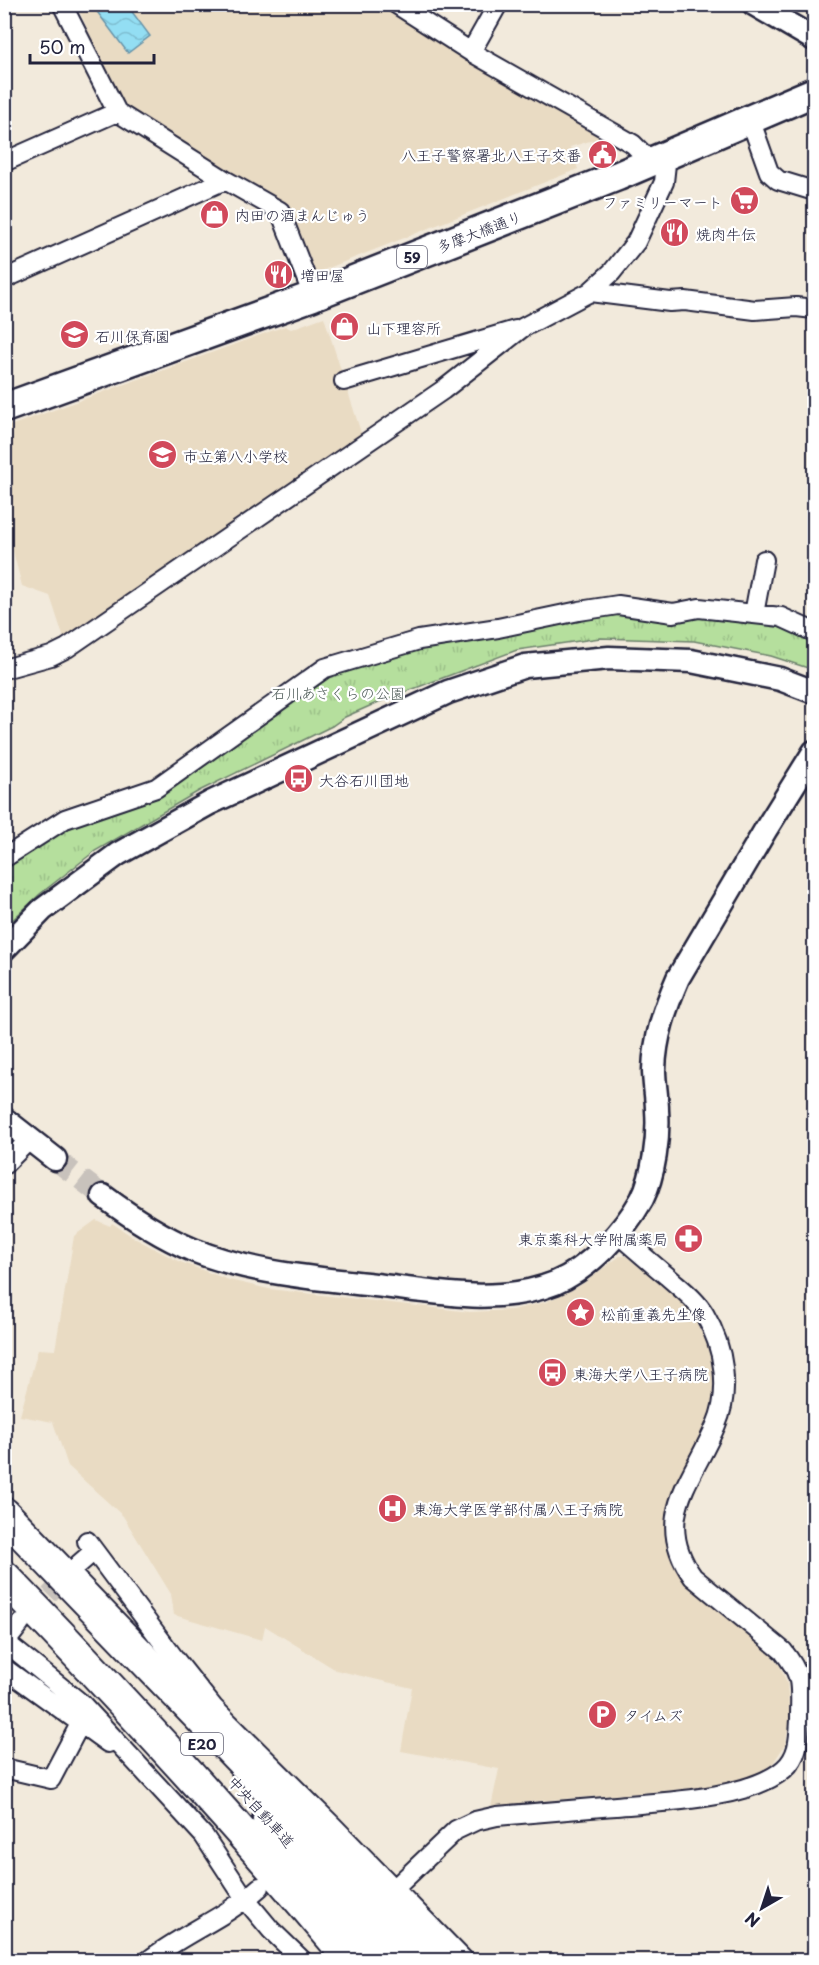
<svg xmlns="http://www.w3.org/2000/svg" width="819" height="1965" font-family="'Playpen Sans','Klee One',sans-serif">
<style>
.built{fill:#e9dbc3}
.grass{fill:url(#grass-tufts);stroke:#6c806c;stroke-width:1.5}
.water{fill:url(#water-waves);stroke:#6693a9;stroke-width:1.5}
.lines{fill:none;stroke-linecap:round;stroke-linejoin:round}
.minor-tunnel{stroke:#c8c2bc;stroke-width:18;stroke-dasharray:18 9;stroke-linecap:butt}
.tertiary-tunnel{stroke:#c8c2bc;stroke-width:22;stroke-dasharray:22 11;stroke-linecap:butt}
.minor-casing{stroke:#22223b;stroke-width:22}
.tertiary-casing{stroke:#22223b;stroke-width:27}
.primary-casing{stroke:#22223b;stroke-width:33}
.motorway-casing{stroke:#22223b;stroke-width:36}
.minor{stroke:#fff;stroke-width:18}
.tertiary{stroke:#fff;stroke-width:22}
.primary{stroke:#fff;stroke-width:28}
.motorway{stroke:#fff;stroke-width:32}
.labels{text-anchor:middle;dominant-baseline:central;stroke-width:4.5;stroke-linejoin:round;paint-order:stroke}
.shield{fill:#fff;stroke:#646476;stroke-width:1.5}
.shield-label{font-size:14px;font-weight:bold;fill:#22223b}
.poi-label{font-size:15px;fill:#22223b;stroke:#fff;text-anchor:start}
.street-label{font-size:15px;fill:#22223b;stroke:#fff}
.park-label{font-size:15px;fill:#4e5b58;stroke:#fff}
</style>
<defs>
<pattern id="grass-tufts" width="24" height="20" patternUnits="userSpaceOnUse" patternTransform="scale(1.5)"><rect width="24" height="20" fill="#b5df9d"/><path d="M3 7l-1-3M5 7V3M7 7l1-3M15 17l-1-3M17 17v-4M19 17l1-3" fill="none" stroke="#9bbf88"/></pattern>
<pattern id="water-waves" width="16" height="10" patternUnits="userSpaceOnUse" patternTransform="scale(1.5)"><rect width="16" height="10" fill="#93def3"/><path d="M0 5q4-4 8 0t8 0" fill="none" stroke="#7ebed1"/></pattern>
</defs>
<rect width="100%" height="100%" fill="#f2eadc"/>
<filter id="ink" filterUnits="userSpaceOnUse"><feTurbulence type="fractalNoise" baseFrequency=".0167" numOctaves="2"/><feDisplacementMap in="SourceGraphic" scale="12" xChannelSelector="R" yChannelSelector="G"/><feConvolveMatrix kernelMatrix="1 2 1 2 8 2 1 2 1" color-interpolation-filters="sRGB"/></filter>
<g filter="url(#ink)">
<path class="built" d="M77 5H384L600 138 570 147 578 169 316 273 289 207 119 102Z
M790 5H814V19Z
M324 317 365 445 67 648 50 596 22 586 5 520 4 428 285 326 291 329Z
M96 1220 110 1226 112 1223 136 1239 178 1261 229 1280 269 1289 470 1312 512 1310 546 1302 580 1286 620 1256H626L683 1303 694 1317 708 1346 714 1374 713 1398 705 1426 674 1487 667 1515V1539L672 1561 684 1580 769 1652 780 1666 787 1684 790 1718 785 1745 773 1763 763 1772 751 1778 739 1782 700 1788 537 1801 491 1807 499 1769 401 1751 412 1688 336 1670 265 1626 262 1640 174 1615 171 1594 123 1516 68 1466 53 1422 20 1416 38 1349 55 1350 74 1236Z"/>
<path class="grass" d="M699 608 814 632V670L771 656 694 641 600 638 517 650 381 701 345 717 332 726 199 791 95 851 40 894 5 927V858L65 819 156 788 325 668 579 611Z"/>
<path class="water" d="M92 5H127L150 36 128 53Z"/>
<g class="lines">
<path class="minor-tunnel" d="M30 1614 71 1572"/>
<path class="tertiary-tunnel" d="M55 1159 103 1196"/>
<defs>
<path id="minor" d="M62 4 117 112 225 180 280 211 313 296
M396 4 471 52 633 144 651 162
M471 52 498 4
M750 119 769 172 778 180 814 191
M4 162 117 112
M4 279 225 180
M590 292 670 302 685 301 755 310 796 307 814 309
M344 381 515 330
M754 614 764 560
M4 669 51 656 67 648 443 390 522 328 590 292 612 272 636 242 664 182 667 155
M4 858 65 819 156 788 325 668 419 640 498 628 579 611 618 605 673 613 699 608 781 617 814 632
M4 1165 30 1139
M87 1541 175 1659 214 1708 333 1826 464 1960
M79 1564 94 1551
M4 1641 82 1704 204 1836 246 1900 271 1930 302 1960
M6 1642 20 1624
M4 1668 108 1743
M4 1768 51 1779 80 1724
M394 1889 456 1830 475 1821 497 1816C536 1813 576 1809 616 1806 661 1802 750 1799 784 1769 799 1756 799 1738 800 1719 800 1686 804 1677 783 1651L693 1577C651 1518 693 1480 716 1425 731 1391 724 1347 705 1315 696 1299 680 1288 667 1276 650 1262 634 1248 618 1234
M149 1960C184 1933 227 1917 260 1887"/>
<path id="tertiary" d="M754 4 814 39
M4 949 42 910 118 854 210 803 448 692 525 666 609 658 691 661 780 679 814 692
M4 1119 55 1159
M103 1196C131 1217 160 1236 193 1250 250 1273 314 1278 375 1285 434 1292 498 1306 555 1283 589 1269 624 1231 642 1199 654 1175 659 1137 657 1110 657 1097 654 1083 654 1070 655 1037 665 1008 678 978L766 829 814 752"/>
<path id="primary" d="M4 408 313 296 618 176 814 92"/>
<path id="motorway" d="M4 1514 434 1960
M4 1577C124 1701 241 1828 351 1960
M269 1819 391 1960"/>
</defs>
<use href="#minor" class="minor-casing"/>
<use href="#tertiary" class="tertiary-casing"/>
<use href="#primary" class="primary-casing"/>
<use href="#motorway" class="motorway-casing"/>
<use href="#minor" class="minor"/>
<use href="#tertiary" class="tertiary"/>
<use href="#primary" class="primary"/>
<use href="#motorway" class="motorway"/>
</g>
</g>
<defs>
<symbol id="civic-disc" viewBox="-11 -11 22 22"><circle r="9.5" fill="#d1495b" stroke="#fff"/><path d="M-.6-6.5H3V-4.5H.6V-3L4-1V1h2V6H-6V1h2V-1L-.6-3ZM-1.2 2.5V6h2.4V2.5Z" fill="#fff"/></symbol>
<symbol id="supermarket-disc" viewBox="-11 -11 22 22"><circle r="9.5" fill="#d1495b" stroke="#fff"/><path d="M-6-5.5h2.5l.6 2H6L4.5 2H-2.5L-4.4-4H-6ZM-1.5 3.2a1.3 1.3 0 1 0 .1 0ZM3 3.2a1.3 1.3 0 1 0 .1 0Z" fill="#fff"/></symbol>
<symbol id="shop-disc" viewBox="-11 -11 22 22"><circle r="9.5" fill="#d1495b" stroke="#fff"/><path d="M-5-2.5h2.3a2.7 3.5 0 0 1 5.4 0H5L5.5 6h-11ZM-1.5-2.5h3a1.5 2.3 0 0 0-3 0Z" fill="#fff"/></symbol>
<symbol id="restaurant-disc" viewBox="-11 -11 22 22"><circle r="9.5" fill="#d1495b" stroke="#fff"/><path d="M-5-6h1v4h1v-4h1v4h1v-4h1v5L-1.5 .5V6h-2V.5L-5-1ZM5-6V6H3V1.5H1.5Q1.5-4 5-6Z" fill="#fff"/></symbol>
<symbol id="school-disc" viewBox="-11 -11 22 22"><circle r="9.5" fill="#d1495b" stroke="#fff"/><path d="M0-5L7-2L0 1L-7-2ZM-4 1L0 2.5L4 1V4Q0 6-4 4Z" fill="#fff"/></symbol>
<symbol id="bus-disc" viewBox="-11 -11 22 22"><circle r="9.5" fill="#d1495b" stroke="#fff"/><path d="M-5-6H5V4H4V6H2V4H-2V6H-4V4H-5ZM-3.5-4V0h7V-4ZM-3.5 1.2v1.5H-2V1.2ZM2 1.2v1.5H3.5V1.2Z" fill="#fff"/></symbol>
<symbol id="pharmacy-disc" viewBox="-11 -11 22 22"><circle r="9.5" fill="#d1495b" stroke="#fff"/><path d="M-2-6h4v4h4v4h-4v4h-4v-4h-4v-4h4Z" fill="#fff"/></symbol>
<symbol id="sight-disc" viewBox="-11 -11 22 22"><circle r="9.5" fill="#d1495b" stroke="#fff"/><path d="M0-6L1.8-2.2L6-1.7L2.9 1.2L3.7 5.4L0 3.3L-3.7 5.4L-2.9 1.2L-6-1.7L-1.8-2.2Z" fill="#fff"/></symbol>
<symbol id="hospital-disc" viewBox="-11 -11 22 22"><circle r="9.5" fill="#d1495b" stroke="#fff"/><path d="M-5-5h3v3.5h4V-5h3V5h-3V1.5h-4V5h-3Z" fill="#fff"/></symbol>
<symbol id="parking-disc" viewBox="-11 -11 22 22"><circle r="9.5" fill="#d1495b" stroke="#fff"/><path d="M-3.5-5.5H1a3.5 3.5 0 0 1 0 7H-1V5.5H-3.5ZM-1-3.4V-.6H.8a1.4 1.4 0 0 0 0-2.8Z" fill="#fff"/></symbol>
</defs>
<g fill-rule="evenodd">
<use href="#civic-disc" x="586" y="138" width="33" height="33"/>
<use href="#supermarket-disc" x="728" y="184" width="33" height="33"/>
<use href="#shop-disc" x="198" y="198" width="33" height="33"/>
<use href="#restaurant-disc" x="658" y="216" width="33" height="33"/>
<use href="#restaurant-disc" x="262" y="258" width="33" height="33"/>
<use href="#shop-disc" x="328" y="310" width="33" height="33"/>
<use href="#school-disc" x="58" y="318" width="33" height="33"/>
<use href="#school-disc" x="146" y="438" width="33" height="33"/>
<use href="#bus-disc" x="282" y="762" width="33" height="33"/>
<use href="#pharmacy-disc" x="672" y="1222" width="33" height="33"/>
<use href="#sight-disc" x="564" y="1296" width="33" height="33"/>
<use href="#bus-disc" x="536" y="1356" width="33" height="33"/>
<use href="#hospital-disc" x="376" y="1492" width="33" height="33"/>
<use href="#parking-disc" x="586" y="1698" width="33" height="33"/>
</g>
<g class="labels">
<g class="shield">
<rect x="397" y="246" width="30" height="22" rx="4.5"/>
<rect x="181" y="1733" width="42" height="22" rx="4.5"/>
</g>
<g class="shield-label">
<text x="412" y="257">59</text>
<text x="202" y="1744">E20</text>
</g>
<g class="poi-label">
<text x="581" y="154" text-anchor="end">八王子警察署北八王子交番</text>
<text x="723" y="201" text-anchor="end">ファミリーマート</text>
<text x="235" y="214">内田の酒まんじゅう</text>
<text x="696" y="233">焼肉牛伝</text>
<text x="300" y="274">増田屋</text>
<text x="366" y="327">山下理容所</text>
<text x="95" y="335">石川保育園</text>
<text x="183" y="455">市立第八小学校</text>
<text x="319" y="779">大谷石川団地</text>
<text x="668" y="1238" text-anchor="end">東京薬科大学附属薬局</text>
<text x="601" y="1313">松前重義先生像</text>
<text x="573" y="1373">東海大学八王子病院</text>
<text x="413" y="1508">東海大学医学部付属八王子病院</text>
<text x="624" y="1714">タイムズ</text>
</g>
<g class="street-label">
<text transform="translate(479 231) rotate(-21)">多摩大橋通り</text>
<text transform="translate(262 1811) rotate(48)">中央自動車道</text>
</g>
<g class="park-label">
<text x="338" y="692">石川あさくらの公園</text>
</g>
</g>
<rect width="819" height="1965" fill="none" stroke="#fff" stroke-width="24"/>
<rect x="12" y="12" width="795" height="1941" fill="none" stroke="#22223b" stroke-width="2" filter="url(#ink)"/>
<g transform="translate(762 1908) rotate(219)" stroke="#ffffff" stroke-width="4.5" paint-order="stroke">
<path d="M0-4.5L10 22L0 15L-10 22Z" fill="#22223b"/>
<text y="-9" font-size="16" font-weight="bold" text-anchor="middle" fill="#22223b">N</text>
</g>
<path d="M30 54v9h124v-9" fill="none" stroke="#22223b" stroke-width="3"/>
<text x="39" y="54" font-size="18" fill="#22223b" stroke="#ffffff" stroke-width="4.5" paint-order="stroke">50 m</text>
</svg>
